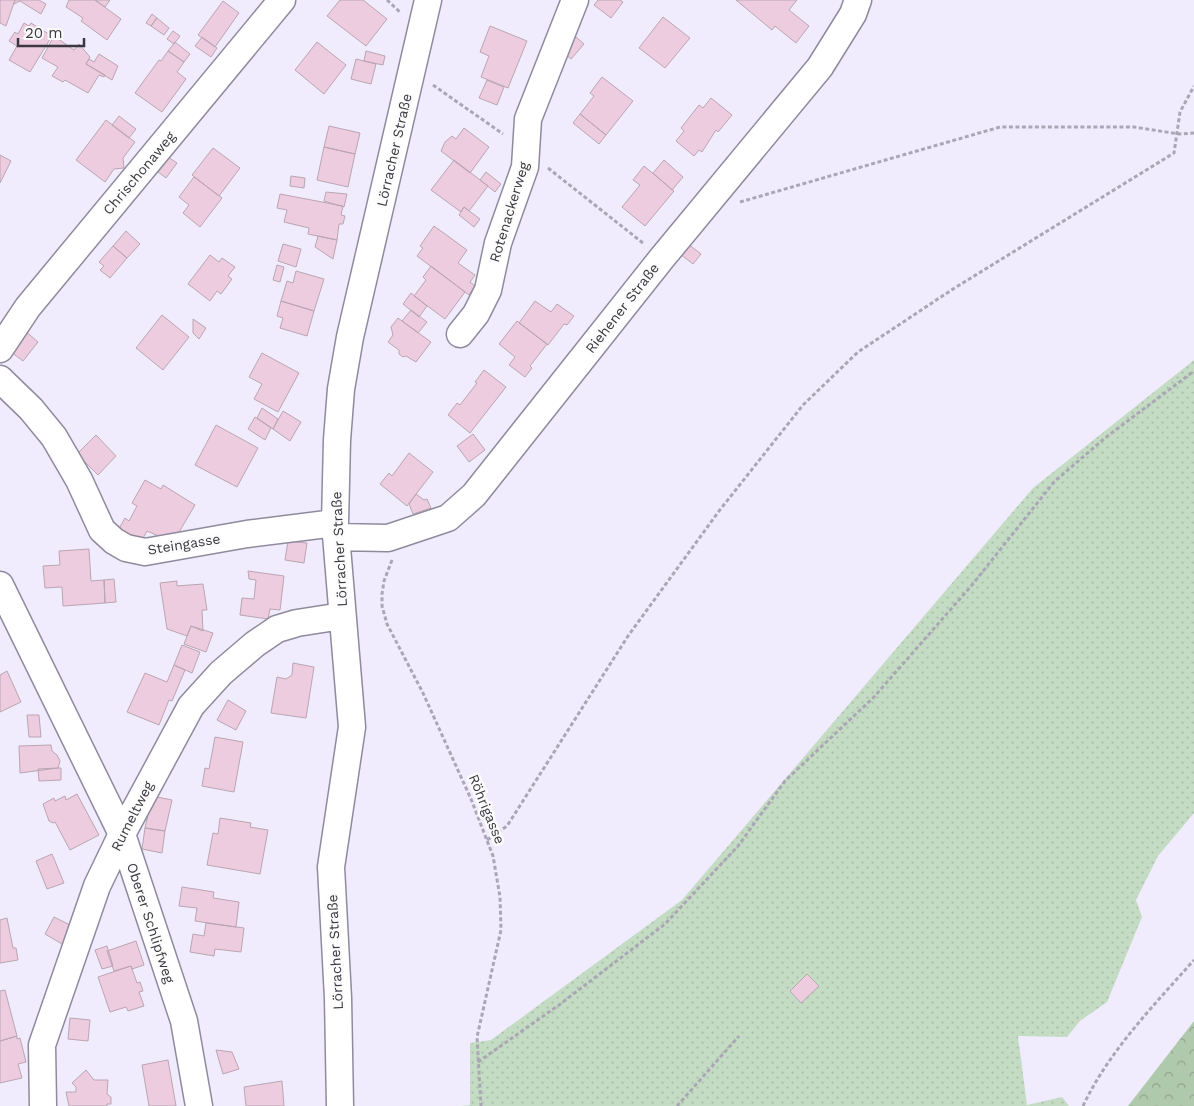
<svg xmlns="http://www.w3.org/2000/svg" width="1194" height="1106" font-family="'Work Sans',sans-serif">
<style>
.grass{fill:url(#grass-dots)}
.forest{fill:url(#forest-crowns)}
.building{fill:#eecce0;stroke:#baa5b1}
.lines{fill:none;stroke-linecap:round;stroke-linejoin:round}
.street-casing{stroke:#8f8a9e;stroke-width:29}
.path{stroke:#aaa7b5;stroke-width:3;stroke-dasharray:4 2.5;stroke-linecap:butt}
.street{stroke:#fff;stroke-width:26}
.labels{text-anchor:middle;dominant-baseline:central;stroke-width:5;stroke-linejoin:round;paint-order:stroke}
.street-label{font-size:14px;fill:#3b3841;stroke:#fcfcfc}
</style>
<defs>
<pattern id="grass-dots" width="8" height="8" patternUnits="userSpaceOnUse" patternTransform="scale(1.25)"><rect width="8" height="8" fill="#c5dcc4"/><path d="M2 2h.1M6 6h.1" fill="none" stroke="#aabeaa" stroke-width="1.8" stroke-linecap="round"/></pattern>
<pattern id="forest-crowns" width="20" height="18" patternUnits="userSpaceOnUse" patternTransform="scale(1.25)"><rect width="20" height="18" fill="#afc9ad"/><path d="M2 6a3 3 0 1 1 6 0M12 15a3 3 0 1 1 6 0" fill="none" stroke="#90a48e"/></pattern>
</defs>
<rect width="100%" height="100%" fill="#f0ecfd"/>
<path class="grass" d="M1194 360V813L1158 856 1136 900 1142 917 1107 1002 1080 1021 1067 1037 1018 1036 1027 1105 1062 1097 1069 1106H460L470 1105V1043L491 1040 682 900 1033 488Z"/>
<path class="forest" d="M1194 1021V1106H1128Z"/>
<path class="building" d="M0 0H15L6 26 0 23Z
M15 0H39L46 4 41 14 20 1 14 4Z
M69 0H95L121 19 107 40 81 21 83 18 66 7Z
M95 0H110L105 7Z
M340 0H363L387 19 366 46 327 16Z
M598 0H620L623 2 611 18 594 5Z
M736 0H797L789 10 809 26 796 43 775 26 772 30Z
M223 1 239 13 215 47 198 35Z
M152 14 157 18 151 26 146 23Z
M663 17 690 38 665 68 639 48Z
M157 18 169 28 164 35 151 26Z
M24 23 29 26 31 23 52 36 30 72 9 60 17 46 9 41 15 32 18 34Z
M490 26 527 41 508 88 481 77 489 56 480 52Z
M173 31 180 36 174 44 167 39Z
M54 36 74 50 79 44 90 57 86 64 105 75 104 77 99 75 88 93 65 80 63 82 52 76 58 67 42 58Z
M202 37 217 48 211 57 195 46Z
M576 37 584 44 571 59 564 53Z
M175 42 190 54 184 62 168 51Z
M317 42 346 65 324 94 295 70Z
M168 51 184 62 177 72 186 79 162 112 135 93 159 60 161 61Z
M366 51 385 56 383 65 364 61Z
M99 54 118 66 112 80 86 64 89 59 94 62Z
M356 59 376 64 371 84 351 79Z
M602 77 633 101 606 135 580 114 594 96 590 93Z
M487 80 504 87 497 105 479 98Z
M711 98 732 115 718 132 716 130 702 152 699 150 694 156 676 141 684 131 681 128 699 105 703 108Z
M580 114 606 135 599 144 573 123Z
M119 116 136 129 129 138 112 125Z
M106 120 135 142 123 158 124 168 114 169 105 182 76 160Z
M329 126 360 133 355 154 324 147Z
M464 128 489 147 470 173 441 151 445 142 452 136 456 139Z
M324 147 355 154 348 187 317 180Z
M213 148 240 168 219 196 192 175Z
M0 155 11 161 0 183Z
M168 157 177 163 166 178 158 172Z
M454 160 488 186 469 211 464 207 461 212 431 190Z
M664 160 683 177 672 190 653 173Z
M644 166 674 191 645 226 622 207 640 185 633 180Z
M486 172 501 184 495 192 480 180Z
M291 176 305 178 304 188 290 186Z
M194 177 222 198 200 227 183 213 189 205 179 197Z
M326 192 347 194 344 207 324 201Z
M280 194 343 206 341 215 345 216 343 224H339L337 240 308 234 309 228 284 222 287 210 277 208Z
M464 207 480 219 474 227 459 215Z
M434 226 467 250 458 263 475 275 470 282 475 286 469 295 417 256 423 248 420 246Z
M126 231 140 244 127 258 113 246Z
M318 236 337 240 333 259 315 247Z
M283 244 301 249 296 267 278 261Z
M688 244 701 254 693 264 680 254Z
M113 246 127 258 110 278 100 270 104 266 99 262Z
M210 255 219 262 222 258 235 267 228 276 232 279 221 294 217 291 210 301 188 284Z
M277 265 284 267 280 282 273 280Z
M431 266 465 292 445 319 414 296 426 280 423 277Z
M296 271 324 279 314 311 281 301 287 281 293 283Z
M411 293 427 306 419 317 403 304Z
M281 301 314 311 307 336 280 328 283 318 277 316Z
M535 301 551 312 557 304 574 316 567 325 564 324 548 345 519 323Z
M411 310 427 322 418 333 402 321Z
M162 315 189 337 163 370 136 348Z
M398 318 431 342 416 362 406 356 403 357 399 354V350L388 342 393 335 391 327Z
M193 319 206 328 199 339 193 333Z
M517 321 547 344 530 366 532 368 525 377 509 365 515 357 499 344Z
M23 329 38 342 23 361 7 349Z
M262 353 299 373 278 412 254 399 262 384 249 377Z
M484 370 506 387 470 433 448 415 457 403 460 405 477 383 475 382Z
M262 408 278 419 273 429 257 418Z
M283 411 301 422 290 441 273 429Z
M255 417 271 428 265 440 248 429Z
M216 425 258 448 237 487 195 465Z
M473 434 485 450 469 462 457 446Z
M96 435 116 456 98 475 77 454Z
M409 453 433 472 407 506 380 484 389 473 392 476Z
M145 480 161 489 163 485 195 505 175 539H165L147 531 140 544 117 532 125 518 129 521 137 506 132 503Z
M416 494 424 500 427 499 431 508 413 514 409 504Z
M288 541 307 543 304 563 285 560Z
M89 549 91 581 104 580 105 603 63 606 62 587 45 588 43 566 60 565 59 551Z
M248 571 284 576 280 610 270 609 268 619 240 615 242 598 254 599 256 580 249 579Z
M114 579 116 602 105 603 104 580Z
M177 581V586L203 584 207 610H202L203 631 191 626 187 636 167 629 160 583Z
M191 626 213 633 206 652 184 644Z
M182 645 200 652 192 673 174 665Z
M293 663 314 667 306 718 271 713 277 677 286 679 292 675Z
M174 665 185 670 172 701 169 700 159 725 127 712 145 673 167 682Z
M7 671 21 702 0 712V675Z
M228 700 246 711 236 730 217 720Z
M27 715H39L41 737H29Z
M215 737 243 742 234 792 202 786 205 768 209 769Z
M51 745 52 751 57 755 60 761 58 768 20 773 19 746Z
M58 768H61V780L39 781 38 769Z
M77 794 99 835 70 850 55 822 53 823 49 821 43 804 54 798 55 801 65 796 66 800Z
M152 796 172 800 165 831 145 828Z
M220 818 251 823 250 827 268 830 260 874 207 865 213 833 218 834Z
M145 828 165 831 162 853 142 849Z
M52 854 64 883 47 889 36 861Z
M182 887 214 892 213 898 239 902 236 927 195 921 197 908 179 906Z
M54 917 72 926 62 944 45 934Z
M7 918 13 948H16L18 960 0 963V920Z
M206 923 244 928 241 952 215 949 214 956 190 952 193 934 204 936Z
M136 941 144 965 132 969 131 966 114 971 107 951Z
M107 946 113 966 102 969 95 950Z
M131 966 137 983 140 982 143 991 139 992 144 1006 128 1011 126 1007 110 1012 98 977Z
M807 974 819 986 801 1003 790 991Z
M5 990 17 1036 0 1041V991Z
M70 1018 90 1020 88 1041 68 1039Z
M17 1036V1039L20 1038 26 1062 18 1064 22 1078 0 1083V1041Z
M216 1050 232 1052 239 1069 223 1074Z
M168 1060 176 1106H149L142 1065Z
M86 1070 94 1080H108L107 1094 111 1097V1104H107V1106H69L66 1092H76V1087L72 1083Z
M282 1081 284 1106H246L244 1087Z"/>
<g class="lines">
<defs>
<path id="street" d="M460 334 476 314 488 290 498 243 525 167 528 119 575 0
M0 349 28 307 282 0
M0 379 31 409 54 437 79 480 102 530 114 541 126 548 145 552 247 534 335 523
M336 537 388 538 448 518 474 495 662 258 820 67 853 14 858 0
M0 585 122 834 184 1021 199 1106
M43 1106 42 1045 97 886 122 834 191 706 221 673 255 644 277 629 297 623 342 616
M340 1106 338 998 331 867 352 727 335 523 337 440 341 389 350 337 428 0"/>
</defs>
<use href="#street" class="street-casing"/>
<path class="path" d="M387 0 401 13
M433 85 503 134
M548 168 643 243
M740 202 1000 127H1134L1179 134 1194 133
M392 560 384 581 382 594V606L387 624 423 693 471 799 493 856 500 897 501 930 477 1037 481 1106
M487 840 507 826 628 636 719 511 803 405 858 352 953 289 1174 153 1180 112 1194 86
M478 1062 559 1005 665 924 738 846 785 781 874 697 972 585 1054 482 1105 438 1194 371
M677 1106 739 1036
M1083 1106C1109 1051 1154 1005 1194 960"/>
<use href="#street" class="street"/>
</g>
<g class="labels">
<g class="street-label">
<text transform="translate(394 150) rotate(-77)">Lörracher Straße</text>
<text transform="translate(139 173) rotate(-50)">Chrischonaweg</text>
<text transform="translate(509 212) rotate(-73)">Rotenackerweg</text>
<text transform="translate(622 308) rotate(-52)">Riehener Straße</text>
<text transform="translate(184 544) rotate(-9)">Steingasse</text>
<text transform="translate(339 549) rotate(-93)">Lörracher Straße</text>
<text transform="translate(487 809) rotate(68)">Röhrigasse</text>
<text transform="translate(132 816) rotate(-63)">Rumeltweg</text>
<text transform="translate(151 923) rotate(72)">Oberer Schlipfweg</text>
<text transform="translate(335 952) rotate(-93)">Lörracher Straße</text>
</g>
</g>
<path d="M18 38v8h66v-8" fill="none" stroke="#3b3841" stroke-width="2.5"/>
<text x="25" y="38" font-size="15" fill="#3b3841" stroke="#fcfcfc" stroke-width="4" paint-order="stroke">20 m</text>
</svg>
